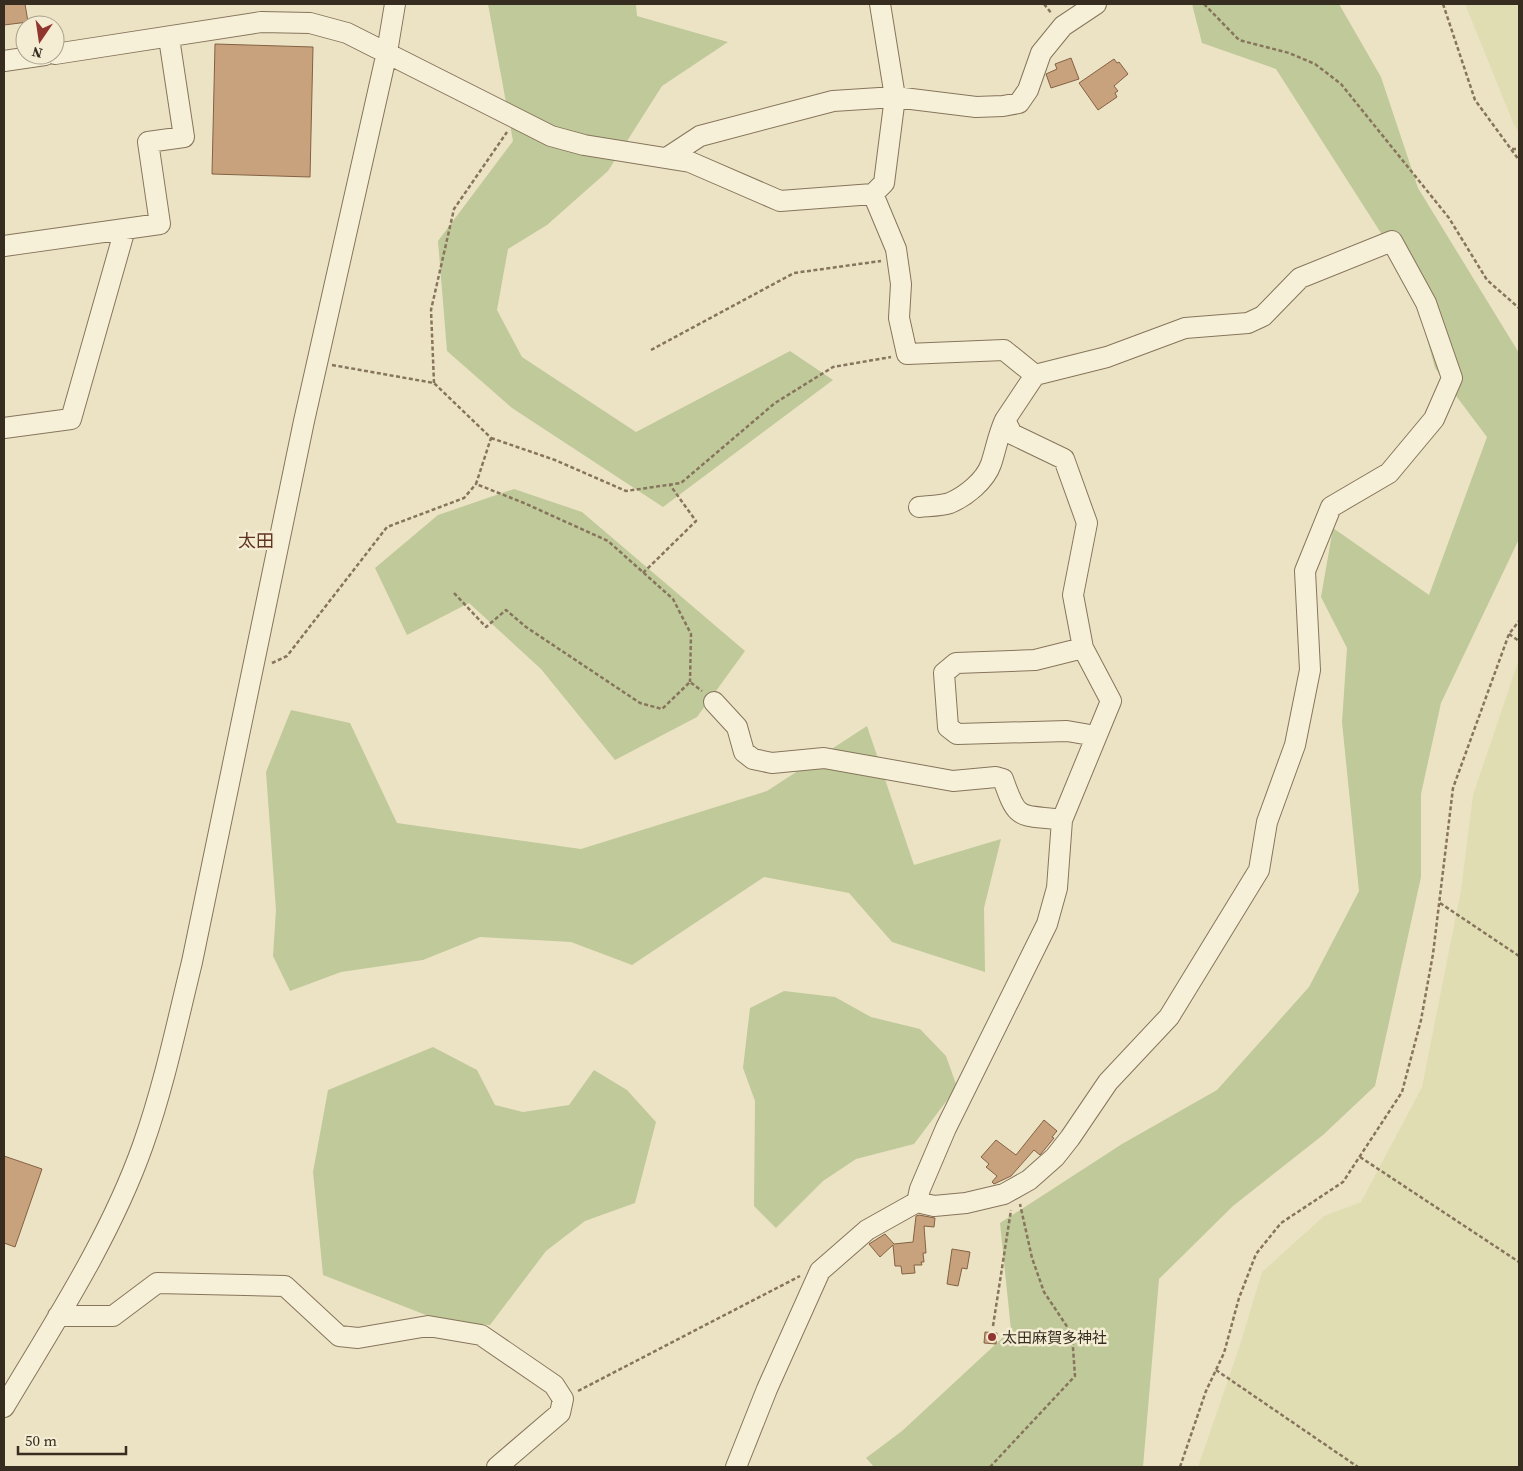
<svg xmlns="http://www.w3.org/2000/svg" width="1523" height="1471" font-family="'Source Serif 4','Noto Sans JP',serif">
<style>
.farmland{fill:#e1ddb3}
.green{fill:#c0c999}
.building{fill:#c8a27d;stroke:#836243}
.lines{fill:none;stroke-linecap:round;stroke-linejoin:round}
.minor-casing{stroke:#86755c;stroke-width:22}
.path{stroke:#86755c;stroke-width:2.5;stroke-dasharray:4 2.5;stroke-linecap:butt}
.minor{stroke:#f7f0d8;stroke-width:20}
.poi-dot{fill:#91362f;stroke:#f4edd4;stroke-width:2}
.labels{text-anchor:middle;dominant-baseline:central;stroke-width:5;stroke-linejoin:round;paint-order:stroke}
.poi-label{font-size:15px;fill:#362c1f;stroke:#f4edd4;text-anchor:start}
.quarter-label{font-size:18px;fill:#613321;stroke:#f4edd4}
</style>
<rect width="100%" height="100%" fill="#ece3c5"/>
<path class="farmland" d="M1465 4H1519V132L1514 125Z
M1519 659V1467H1198L1239 1348 1262 1272 1324 1216 1361 1202 1422 1087 1461 890 1473 795Z"/>
<path class="green" d="M488 4H636L637 16 728 42 662 86 608 171 547 225 508 249 497 310 522 357 636 432 790 351 833 380 663 507 512 408 447 351 438 241 513 141Z
M1192 4H1339L1381 77 1418 188 1519 353V539L1441 703 1421 794V877L1375 1086 1323 1135 1233 1206 1159 1279 1143 1467H874L866 1458 902 1431 1011 1330 1000 1223 1122 1144 1217 1090 1309 987 1359 891 1342 722 1347 648 1321 597 1333 528 1429 595 1487 437 1435 368 1411 280 1276 69 1202 43Z
M514 489 582 512 745 651 697 717 615 760 541 669 469 603 407 635 375 568 438 515Z
M291 710 350 723 397 823 581 849 767 791 867 726 914 865 1001 839 984 908 985 972 892 942 849 893 764 877 632 965 571 942 480 937 423 960 341 972 290 991 273 956 276 910 266 772Z
M784 991 835 997 871 1017 920 1029 946 1056 957 1087 914 1144 856 1159 823 1181 776 1228 754 1206 755 1101 743 1068 750 1008Z
M433 1047 477 1070 495 1105 523 1112 569 1105 594 1070 627 1090 656 1122 635 1203 585 1221 546 1251 490 1325 444 1322 323 1275 313 1172 328 1090Z"/>
<path class="building" d="M4 4H25L28 22 4 25Z
M215 44 313 47 310 177 212 174Z
M1071 58 1079 79 1051 88 1046 74 1057 69 1055 64Z
M1114 59 1117 63 1119 62 1128 74 1114 86 1118 91 1115 93 1117 97 1098 110 1079 83Z
M1044 1120 1057 1131 1052 1137 1054 1138 1040 1155 1034 1150 1011 1176 994 1184 992 1182 997 1176 986 1167 989 1164 981 1157 996 1140 1016 1155Z
M4 1156 42 1169 15 1247 4 1243Z
M919 1215 935 1218 934 1227 924 1226 926 1253H923L924 1262H921L922 1265H914L915 1273 902 1274 901 1266H895L893 1245 880 1257 869 1244 885 1234 894 1244 913 1242 916 1216Z
M952 1249 970 1252 967 1269 962 1268 958 1286 947 1284Z
M985 1332 997 1333 996 1344 984 1343Z"/>
<g class="lines">
<defs>
<path id="minor" d="M55 54 261 22 310 23 347 33 551 136 584 145 690 162 780 201 873 194 896 249 901 284 899 318 907 354 1004 350 1035 375 1005 420 1012 434 1064 459 1087 523 1073 595 1083 648 1111 701 1062 820 1057 888 1047 924 946 1128 920 1189 917 1202 867 1230 820 1271 767 1389 736 1467
M4 61 45 55
M668 157 700 136 833 101 895 97 976 107 1003 106 1019 103 1028 90 1041 53 1063 26 1096 4
M873 194 884 183 895 97 880 4
M4 246 160 224 148 142 184 137 169 38
M4 428 71 419 125 229
M919 507C928 506 941 506 950 503 966 496 985 481 991 464 996 449 998 435 1005 420
M1083 648 1035 660 956 663 944 673 948 727 957 734 1067 731 1096 736
M714 702 737 727 744 752 753 759 772 763 824 758 953 781 996 777 1003 779C1018 822 1018 814 1062 820
M917 1202 934 1206 966 1203 1004 1194 1029 1180 1055 1157 1070 1138 1108 1082 1169 1017 1259 870 1267 822 1295 745 1310 670 1305 571 1331 507 1389 473 1434 419 1452 378 1426 303 1392 241 1300 278 1263 316 1248 323 1185 328 1107 357 1035 375
M58 1316H113L157 1283 285 1286 339 1336 358 1338 428 1326 481 1335 554 1385 563 1399 560 1413 497 1467
M4 1407C54 1323 110 1238 143 1145 164 1086 177 1023 192 962L304 421 387 52 395 4"/>
</defs>
<use href="#minor" class="minor-casing"/>
<path class="path" d="M1044 4 1052 14
M1204 4 1239 40 1289 53 1315 64 1341 84 1449 218 1487 280 1519 308
M1443 4 1475 100 1519 160
M1512 149H1519
M651 350 794 273 881 261
M332 365 434 383 491 438 476 484 524 503 608 541 673 599 691 634 690 682
M434 383 431 310 454 209 507 132
M491 438 555 460 626 491 681 483 775 403 833 367 891 357
M643 573 696 521 670 485
M454 593 486 627 506 610 526 627 640 703 662 709 690 682 702 691
M1509 634 1519 641
M272 663 287 656 387 527 464 498 476 484
M1440 903 1519 956
M1360 1157 1519 1262
M993 1326 1011 1210
M1216 1370 1358 1467
M578 1391 800 1276
M990 1467 1075 1376 1072 1334 1044 1292 1032 1258 1020 1204
M1180 1467 1206 1391 1224 1353 1239 1298 1256 1254 1281 1223 1343 1182 1402 1092 1421 1020 1433 954 1453 788 1509 634 1519 621"/>
<use href="#minor" class="minor"/>
</g>
<circle class="poi-dot" cx="992" cy="1337" r="5"/>
<g class="labels">
<g class="poi-label">
<text x="1002" y="1337">太田麻賀多神社</text>
</g>
<g class="quarter-label">
<text x="256" y="540">太田</text>
</g>
</g>
<rect width="1523" height="1471" fill="none" stroke="#362c1f" stroke-width="10"/>
<g transform="translate(40 40) rotate(193)"><circle r="24" fill="#f4edd4" stroke="#a8a08c"/>
<path d="M0-4L9 19L0 12L-9 19Z" fill="#91362f"/>
<text y="-8" font-size="14" font-weight="bold" text-anchor="middle" fill="#362c1f">N</text>
</g>
<path d="M18 1446v8h108v-8" fill="none" stroke="#362c1f" stroke-width="2.5"/>
<text x="25" y="1446" font-size="15" fill="#362c1f" stroke="#f4edd4" stroke-width="4" paint-order="stroke">50 m</text>
</svg>
